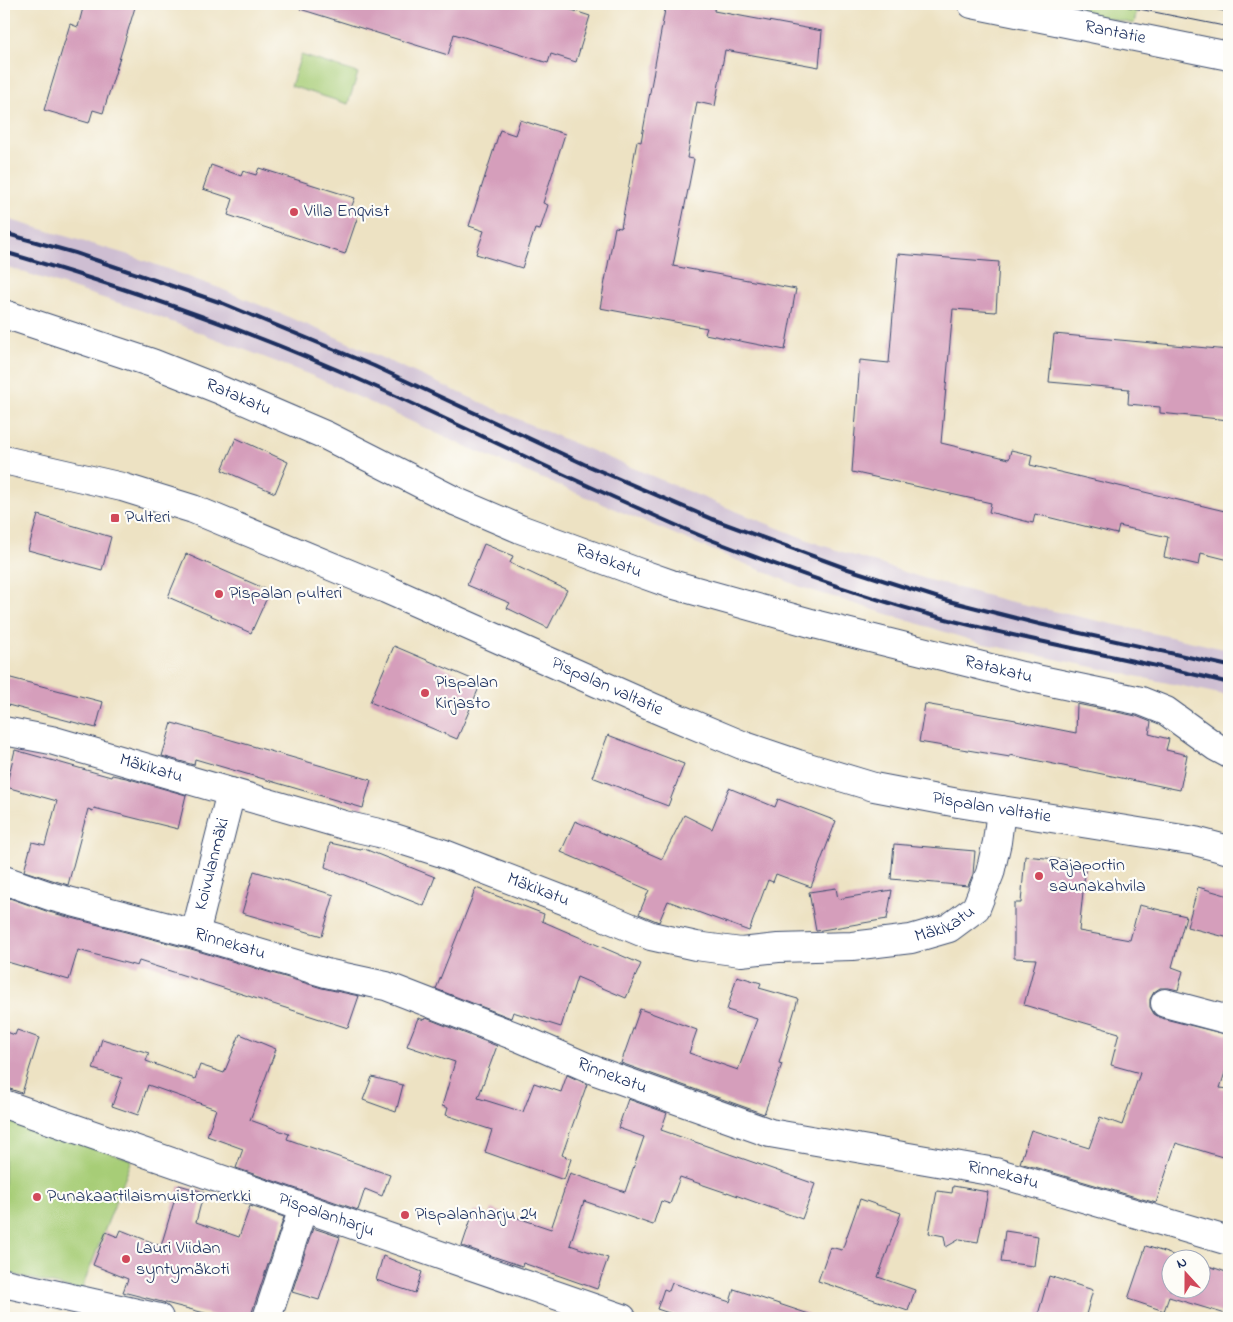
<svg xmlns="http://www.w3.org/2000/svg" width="1233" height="1322" font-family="'Indie Flower',sans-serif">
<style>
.industrial{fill:#cebed2}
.green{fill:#a7cd77;stroke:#617e6a}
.building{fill:#d59ebb}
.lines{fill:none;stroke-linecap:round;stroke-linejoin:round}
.minor-casing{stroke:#3a4a6d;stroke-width:30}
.secondary-casing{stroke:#3a4a6d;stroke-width:30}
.minor{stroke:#fff;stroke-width:28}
.secondary{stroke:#fff;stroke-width:28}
.tram{stroke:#1b2f5e;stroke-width:1}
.rail{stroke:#1b2f5e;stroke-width:4}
.poi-dot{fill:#d1495b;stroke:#fdfcf7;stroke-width:2}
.labels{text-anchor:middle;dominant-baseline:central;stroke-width:4.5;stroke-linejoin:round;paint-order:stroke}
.street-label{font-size:18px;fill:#1b2f5e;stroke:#fdfcf7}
.poi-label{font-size:18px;fill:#1b2f5e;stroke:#fdfcf7;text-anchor:start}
</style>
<rect width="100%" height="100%" fill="#fdfcf7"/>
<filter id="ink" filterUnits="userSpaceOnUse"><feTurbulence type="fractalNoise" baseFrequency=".02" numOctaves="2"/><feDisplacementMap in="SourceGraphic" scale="10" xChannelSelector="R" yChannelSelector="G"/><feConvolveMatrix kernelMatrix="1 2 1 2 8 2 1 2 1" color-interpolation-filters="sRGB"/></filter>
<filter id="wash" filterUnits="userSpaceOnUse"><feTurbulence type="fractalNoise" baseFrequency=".0096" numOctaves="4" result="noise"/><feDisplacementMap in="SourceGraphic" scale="20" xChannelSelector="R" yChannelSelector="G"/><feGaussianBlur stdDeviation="1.12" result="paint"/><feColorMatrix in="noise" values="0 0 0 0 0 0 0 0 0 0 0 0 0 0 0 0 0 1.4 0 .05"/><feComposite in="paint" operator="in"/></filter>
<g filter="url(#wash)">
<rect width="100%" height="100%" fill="#ede2c3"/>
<path class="industrial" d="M4 218 129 255 219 288 329 334 540 429 733 510 818 544 929 580 1004 600 1229 650V696L980 643 801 587 464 446 313 376 143 311 4 266Z"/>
<path class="green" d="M1037 4H1138L1134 24Z
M301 55 358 73 348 104 291 86Z
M4 1117 132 1160 81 1291 4 1272Z"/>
<g id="blocks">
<path class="building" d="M84 4H136L103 113 93 110 89 123 44 110 70 24 78 27Z
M301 4H553L590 16 576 62 551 54 548 63 454 34 448 55 300 9Z
M666 4H715L714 11 822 31 819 67 725 50 715 106 697 102 687 158 694 159 673 266 796 289 785 350 705 334 707 328 600 308 615 227 621 228 637 141 641 142Z
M520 120 565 134 543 203 548 205 540 230 535 229 522 268 476 254 484 231 469 226 500 130 515 135Z
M211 165 241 176 243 171 256 175 259 168 355 198 351 208 360 210 345 254 228 215 233 199 203 189Z
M898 254 999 262 996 312 953 309 941 443 1009 459 1011 450 1032 455 1030 465 1229 512V560L1201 553 1199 565 1164 557 1168 537 1119 526 1117 534 1035 514 1033 523 989 512 991 503 852 472 860 360 889 363Z
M1054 334 1229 350V420L1160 413V407L1128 404 1129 389 1049 382Z
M236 438 288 462 275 493 222 470Z
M38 515 111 537 102 570 28 550Z
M484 544 513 556 510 563 567 590 548 628 507 608 510 603 467 585Z
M186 554 270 591 251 633 168 597Z
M394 646 481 683 457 739 370 702Z
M7 677 103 702 96 728 4 704V689Z
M925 704 1016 720V721L1076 733 1077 704 1136 716 1151 722 1149 734 1169 739 1166 750 1187 755 1180 790 1010 755V757L919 742Z
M172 723 371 780 363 808 195 759 194 765 162 756Z
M608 735 684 764 668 806 592 777Z
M15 750 111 777 112 775 126 778 186 795 178 829 94 808 93 811 88 809 68 885 24 871 32 842 45 845 57 801 6 787Z
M729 788 775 807 778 799 836 821 811 887 776 874 773 882 768 880 749 931 668 901 659 922 639 914 649 890 561 852 575 821 662 859 684 815 712 829Z
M330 843 361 850 362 848 435 877 424 906 325 867Z
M894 844 975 851 973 874 968 886 891 879Z
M1025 856 1086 862 1079 931 1130 940 1139 905 1186 916 1172 967 1183 971 1178 990 1169 988H1160L1154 992 1150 999V1007L1154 1014 1161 1018 1229 1035V1060L1220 1088 1229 1089V1159L1176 1143 1156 1203 1020 1163 1031 1130 1089 1148 1100 1117 1122 1125 1140 1073 1111 1065 1119 1033 1024 1005 1036 959 1014 958V903H1021Z
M254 871 334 895 322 936 242 913Z
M1198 887 1229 896V938L1187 927Z
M476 888 544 914 542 921 641 964 626 998 577 977 561 1027 513 1012 511 1018 436 989Z
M836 888 838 899 892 890 887 919 816 931 809 892Z
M4 896 49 912 191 949 322 988 359 996 348 1028 139 961 137 966 78 950 69 980 4 961Z
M737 976 761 983 759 988 798 999 779 1063 782 1064 764 1114 621 1063 640 1009 697 1030 689 1053 738 1070 757 1019 727 1010Z
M418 1018 425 1020 426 1018 497 1046 478 1098 523 1112 534 1083 561 1092 567 1075 587 1084 562 1155 571 1159 564 1180 485 1152 492 1130 446 1115 448 1108 442 1106 455 1062 407 1046Z
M17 1030 39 1038 22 1093 4 1087V1031L15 1035Z
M240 1034 276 1049 250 1120 289 1134 287 1139 390 1175 382 1196 365 1189 358 1210 236 1168 243 1149 207 1136 216 1109 148 1085 138 1115 112 1106 122 1078 93 1069 102 1039 149 1053 146 1061 195 1079 200 1065 224 1073Z
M372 1077 403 1085 396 1112 363 1100Z
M628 1099 667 1113 661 1130 815 1184 802 1219 727 1192V1193L680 1177 670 1204 661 1201 653 1225 584 1201 570 1245 608 1258 597 1289 523 1263 522 1266 462 1246 474 1210 489 1215 491 1209 551 1229 570 1173 625 1192 644 1137 618 1128Z
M179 1185 204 1192 196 1222 239 1237 250 1206 284 1217 250 1318H224L123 1292 128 1279 93 1265 106 1232 118 1237 121 1230 161 1246Z
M953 1186 988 1192 978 1242 960 1239 946 1247 944 1236 929 1233 937 1191 952 1193Z
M860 1199 901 1213 878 1277 915 1290 908 1311 818 1281 830 1247 842 1250Z
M313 1228 340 1237 319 1300 292 1292Z
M1005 1231 1038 1236 1034 1266 1001 1262Z
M1146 1246 1188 1260H1170V1290H1200V1263L1229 1273V1315L1169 1297 1164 1311 1128 1299Z
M383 1256 422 1272 415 1293 376 1280Z
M1049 1276 1093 1290 1085 1318H1037Z
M672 1283 730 1302 734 1289 809 1314V1318H684L657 1309 664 1289 669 1291Z"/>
</g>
</g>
<g filter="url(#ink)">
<use href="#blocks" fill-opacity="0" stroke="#3a4a6d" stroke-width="1"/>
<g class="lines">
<defs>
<g id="minor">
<path id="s1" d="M972 4 1229 56"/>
<path id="s2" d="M4 314 152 363 218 389 325 435 457 502 520 529 640 573 671 584 818 625 1022 676 1141 701 1166 711 1216 747 1229 754"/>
<path id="s3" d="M4 731 51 740 344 825 379 833 442 853 584 908 651 936 696 946 741 952 778 948 852 946 911 939 949 928 976 908 990 873 997 842 1001 810"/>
<path id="s4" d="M4 880 53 897 195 934 326 973 386 986 520 1038 596 1071 770 1133 995 1172 1229 1241"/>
<path id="s5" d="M195 934 231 792"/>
<path d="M1165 1003 1229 1020"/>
<path id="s6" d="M4 1104 622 1318"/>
<path d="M4 1283 159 1318"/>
<path d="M267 1318 303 1208"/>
</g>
<g id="secondary">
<path id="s7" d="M4 460 122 487 193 509 386 589 654 708 742 745 798 764 874 787 958 803 1195 841 1229 850"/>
</g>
</defs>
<use href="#minor" class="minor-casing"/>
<use href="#secondary" class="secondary-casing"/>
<use href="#minor" class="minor"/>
<use href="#secondary" class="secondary"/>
<path class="tram" d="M1114 4 1229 27
M1190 4 1229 12"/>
<path class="rail" d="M4 233 75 253 222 303 374 366 584 464 712 519 848 569 945 600 1039 624 1229 666
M4 252C127 288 249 330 367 383 459 424 548 469 640 509 662 519 684 529 706 538 783 568 862 597 942 618 1037 643 1134 659 1229 683"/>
</g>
</g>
<g class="poi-dot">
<circle cx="294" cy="212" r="5"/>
<rect x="110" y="513" width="10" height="10" rx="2.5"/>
<circle cx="219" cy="594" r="5"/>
<circle cx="425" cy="693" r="5"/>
<circle cx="1039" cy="876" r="5"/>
<circle cx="37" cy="1197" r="5"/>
<circle cx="405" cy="1215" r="5"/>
<circle cx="126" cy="1259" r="5"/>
</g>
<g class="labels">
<g class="street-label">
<text stroke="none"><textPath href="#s1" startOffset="146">Rantatie</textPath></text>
<text stroke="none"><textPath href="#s2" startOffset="249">Ratakatu</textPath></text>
<text stroke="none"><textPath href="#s2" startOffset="654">Ratakatu</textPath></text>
<text stroke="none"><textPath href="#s2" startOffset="1059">Ratakatu</textPath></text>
<text stroke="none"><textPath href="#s7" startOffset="646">Pispalan valtatie</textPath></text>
<text stroke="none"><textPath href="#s3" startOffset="152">Mäkikatu</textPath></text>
<text stroke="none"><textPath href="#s7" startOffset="1051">Pispalan valtatie</textPath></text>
<text stroke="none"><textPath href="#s5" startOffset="72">Koivulanmäki</textPath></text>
<text stroke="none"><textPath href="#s3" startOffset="558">Mäkikatu</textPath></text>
<text stroke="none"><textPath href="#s3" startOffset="979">Mäkikatu</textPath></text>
<text stroke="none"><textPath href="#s4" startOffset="235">Rinnekatu</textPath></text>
<text stroke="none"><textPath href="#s4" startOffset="640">Rinnekatu</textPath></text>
<text stroke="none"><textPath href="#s4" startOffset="1045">Rinnekatu</textPath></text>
<text stroke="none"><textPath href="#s6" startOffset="341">Pispalanharju</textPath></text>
</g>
<g class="poi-label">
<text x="304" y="212">Villa Enqvist</text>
<text x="125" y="518">Pulteri</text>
<text x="229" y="594">Pispalan pulteri</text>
<text x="435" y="683">Pispalan<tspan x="435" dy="21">Kirjasto</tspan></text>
<text x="1049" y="866">Rajaportin<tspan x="1049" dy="21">saunakahvila</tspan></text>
<text x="47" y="1197">Punakaartilaismuistomerkki</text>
<text x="415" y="1215">Pispalanharju 24</text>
<text x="136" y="1249">Lauri Viidan<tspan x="136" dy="21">syntymäkoti</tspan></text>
</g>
</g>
<rect width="1233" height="1322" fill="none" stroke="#fdfcf7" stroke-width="20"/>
<g transform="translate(1186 1274) rotate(339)"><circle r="24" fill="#fdfcf7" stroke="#a3aaba"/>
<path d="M0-4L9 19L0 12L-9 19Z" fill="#d1495b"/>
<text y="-8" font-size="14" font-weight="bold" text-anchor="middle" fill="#1b2f5e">N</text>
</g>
</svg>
